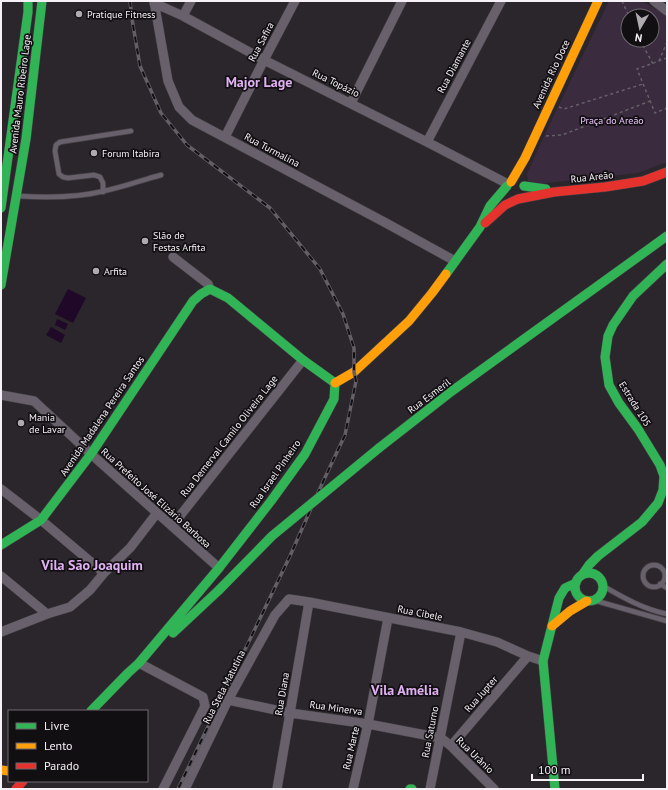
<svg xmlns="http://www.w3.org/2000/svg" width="668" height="790" font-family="'PT Sans',sans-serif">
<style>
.green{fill:#3a2b3f;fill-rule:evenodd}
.water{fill:#200828}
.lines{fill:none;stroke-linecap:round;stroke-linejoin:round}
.lane-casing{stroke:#474348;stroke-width:6}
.street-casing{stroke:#474348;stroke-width:10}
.fast-casing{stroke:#474348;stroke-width:10}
.slow-casing{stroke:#474348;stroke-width:10}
.jam-casing{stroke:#474348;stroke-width:10}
.path{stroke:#666168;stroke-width:1.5;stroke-dasharray:3 3;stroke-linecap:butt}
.lane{stroke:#68616c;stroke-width:4.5}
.street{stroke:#68616c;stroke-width:9}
.fast{stroke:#30b455;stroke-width:9}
.slow{stroke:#ff9f0a;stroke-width:9}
.jam{stroke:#e5322d;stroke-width:9}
.rail-casing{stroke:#645e67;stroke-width:3.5}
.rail{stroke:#120f13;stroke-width:2;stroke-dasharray:6;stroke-linecap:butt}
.fast-bridge-casing{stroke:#474348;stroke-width:10;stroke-linecap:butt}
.fast-bridge{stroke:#30b455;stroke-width:9}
.poi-dot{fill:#afaab0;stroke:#120f13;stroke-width:1.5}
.labels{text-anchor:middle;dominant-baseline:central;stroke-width:3.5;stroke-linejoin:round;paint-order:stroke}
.poi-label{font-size:10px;fill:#f6f1f7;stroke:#120f13;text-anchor:start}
.street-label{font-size:10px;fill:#f6f1f7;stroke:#120f13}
.park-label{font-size:10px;fill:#ebc5fa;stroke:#120f13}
.district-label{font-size:14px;font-weight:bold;fill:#e0b2f2;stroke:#120f13}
</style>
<rect width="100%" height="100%" fill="#2a262c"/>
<path class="green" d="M609 1H641L667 15V162L638 173 538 184 528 181 527 174 544 136ZM628 16H652V40H628Z"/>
<path class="water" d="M68 289 86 298 73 323 55 314Z
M57 319 68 324 65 330 55 325Z
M51 327 65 335 61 343 46 335Z"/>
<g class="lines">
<defs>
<path id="lane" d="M103 192V183L100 177 94 175 68 178 63 177 59 174 55 151 56 145 60 142 131 131
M18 196C47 198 76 198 104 191 124 187 142 180 161 175
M643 576a11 11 0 1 1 22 0a11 11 0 1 1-22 0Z
M660 584 667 588
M603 586C624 598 643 609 667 614
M593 600 667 621"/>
<path id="street" d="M154 1 168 81 179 107 192 120 386 223 455 261
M654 1 667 11
M154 3 183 16 264 60 427 142 508 184
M183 16 191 1
M351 103 402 1
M225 137 264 60 295 1
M427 142 501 1
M173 257 208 284 210 289
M1 395 34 401 91 454 219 568
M1 489 41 520 104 573
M172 526 303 360
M1 576 47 614
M1 632 47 614 70 607 90 590 104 573 130 548 157 513
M139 663 203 697 205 706 163 789
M228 700 290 713 368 724 441 738 451 746 494 789
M451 746 528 656
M185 789 228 700 275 615 289 599 309 602 461 632 497 642 528 656 543 661
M277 789 309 602
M353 789 368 724 388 618
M430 789 461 632"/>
<path id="fast" d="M524 186 546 189
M1 208 28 12V1
M446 274 480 227 490 206 507 186
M1 285 26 139 42 1
M379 448 452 391 667 236
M1 545 41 520 91 454 193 301 201 294 210 289 228 298 303 360 335 383
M575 587a14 14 0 1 1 28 0a14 14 0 1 1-28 0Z
M582 575 589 565 598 556 642 522 658 503 663 490 664 476 660 465 638 429 619 403 609 385 605 357 608 336 613 325 633 296 667 264
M173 633 219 590
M91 711 128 673 139 663 219 568 271 501 305 454 334 399 335 383
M410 789H412
M555 789 543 661 559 598 565 588 576 583"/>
<path id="slow" d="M511 182 525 158 598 1
M335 383 354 372 409 321 432 293 446 274
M552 626 570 611 587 601
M1 770 9 771"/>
<path id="jam" d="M485 223 505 205 518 199 554 192 605 187 643 181 667 172
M16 789 23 781"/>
</defs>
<use href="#lane" class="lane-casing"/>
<use href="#street" class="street-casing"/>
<use href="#fast" class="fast-casing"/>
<use href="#slow" class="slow-casing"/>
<use href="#jam" class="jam-casing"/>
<path class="path" d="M622 1 629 16
M640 40 653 64
M667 58 637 69 655 113 667 108
M659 61 667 42
M559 107 564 109 643 84
M546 136 562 135 650 101"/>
<use href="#lane" class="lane"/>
<use href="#street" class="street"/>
<use href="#fast" class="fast"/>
<use href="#slow" class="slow"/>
<use href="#jam" class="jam"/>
<defs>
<path id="rail" d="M130 1 132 19 140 66 161 113 187 145 270 208 320 269 343 314 354 348V372L356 381 345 435 321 486 290 556 178 789"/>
</defs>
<use href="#rail" class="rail-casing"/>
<use href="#rail" class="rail"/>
<defs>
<path id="fast-bridge" d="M219 590 272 536 379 448"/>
</defs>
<use href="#fast-bridge" class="fast-bridge-casing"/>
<use href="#fast-bridge" class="fast-bridge"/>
</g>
<g class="poi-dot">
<circle cx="79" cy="14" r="4"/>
<circle cx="94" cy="153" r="4"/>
<circle cx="145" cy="241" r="4"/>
<circle cx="96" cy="271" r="4"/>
<circle cx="21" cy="423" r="4"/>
</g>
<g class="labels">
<g class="poi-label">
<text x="87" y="14">Pratique Fitness</text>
<text x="102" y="153">Forum Itabira</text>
<text x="153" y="235">Slão de<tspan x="153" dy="12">Festas Arfita</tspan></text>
<text x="104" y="271">Arfita</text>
<text x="29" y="417">Mania<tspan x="29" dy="12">de Lavar</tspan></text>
</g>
<g class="street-label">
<text transform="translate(261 42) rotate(-62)">Rua Safira</text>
<text transform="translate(454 66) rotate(-62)">Rua Diamante</text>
<text transform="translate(551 74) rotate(-65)">Avenida Rio Doce</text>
<text transform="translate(336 83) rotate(26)">Rua Topázio</text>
<text transform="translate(20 94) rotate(-83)">Avenida Mauro Ribeiro Lage</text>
<text transform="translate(272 150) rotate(28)">Rua Turmalina</text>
<text transform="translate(592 177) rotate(-6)">Rua Areão</text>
<text transform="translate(429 396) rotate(-37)">Rua Esmeril</text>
<text transform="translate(635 404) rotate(58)">Estrada 105</text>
<text transform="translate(102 416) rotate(-56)">Avenida Madalena Pereira Santos</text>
<text transform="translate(229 436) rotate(-52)">Rua Demerval Camilo Oliveira Lage</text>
<text transform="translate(275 474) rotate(-55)">Rua Israel Pinheiro</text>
<text transform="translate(156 498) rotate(42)">Rua Prefeito José Elizário Barbosa</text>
<text transform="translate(420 613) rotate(11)">Rua Cibele</text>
<text transform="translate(224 687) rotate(-63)">Rua Stela Matutina</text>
<text transform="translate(282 694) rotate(-80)">Rua Diana</text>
<text transform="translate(481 694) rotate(-49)">Rua Jupter</text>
<text transform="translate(336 708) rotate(8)">Rua Minerva</text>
<text transform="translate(430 732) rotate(-79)">Rua Saturno</text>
<text transform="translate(351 748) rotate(-77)">Rua Marte</text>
<text transform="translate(475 755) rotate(44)">Rua Urânio</text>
</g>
<g class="park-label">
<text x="612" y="120">Praça do Areão</text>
</g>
<g class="district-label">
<text x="259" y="82">Major Lage</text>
<text x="92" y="565">Vila São Joaquim</text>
<text x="405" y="690">Vila Amélia</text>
</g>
</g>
<rect width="668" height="790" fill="none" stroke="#f6f1f7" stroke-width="4"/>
<rect x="8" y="710" width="140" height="72" fill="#120f13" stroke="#6d696e"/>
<rect x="16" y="723" width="20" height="6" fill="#30b455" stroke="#6d696e"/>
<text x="44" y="730" font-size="12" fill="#f6f1f7">Livre</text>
<rect x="16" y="743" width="20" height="6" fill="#ff9f0a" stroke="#6d696e"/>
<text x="44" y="750" font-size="12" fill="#f6f1f7">Lento</text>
<rect x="16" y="763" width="20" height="6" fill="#e5322d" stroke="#6d696e"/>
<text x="44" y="770" font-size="12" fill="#f6f1f7">Parado</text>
<g transform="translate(640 28) rotate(189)"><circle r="19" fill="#120f13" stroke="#6d696e"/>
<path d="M0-3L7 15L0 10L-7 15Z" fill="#afaab0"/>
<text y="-6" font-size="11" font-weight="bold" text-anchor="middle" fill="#f6f1f7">N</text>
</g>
<path d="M532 774v6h111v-6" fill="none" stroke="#f6f1f7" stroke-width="2"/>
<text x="538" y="774" font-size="12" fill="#f6f1f7" stroke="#120f13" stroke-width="3" paint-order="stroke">100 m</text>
</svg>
